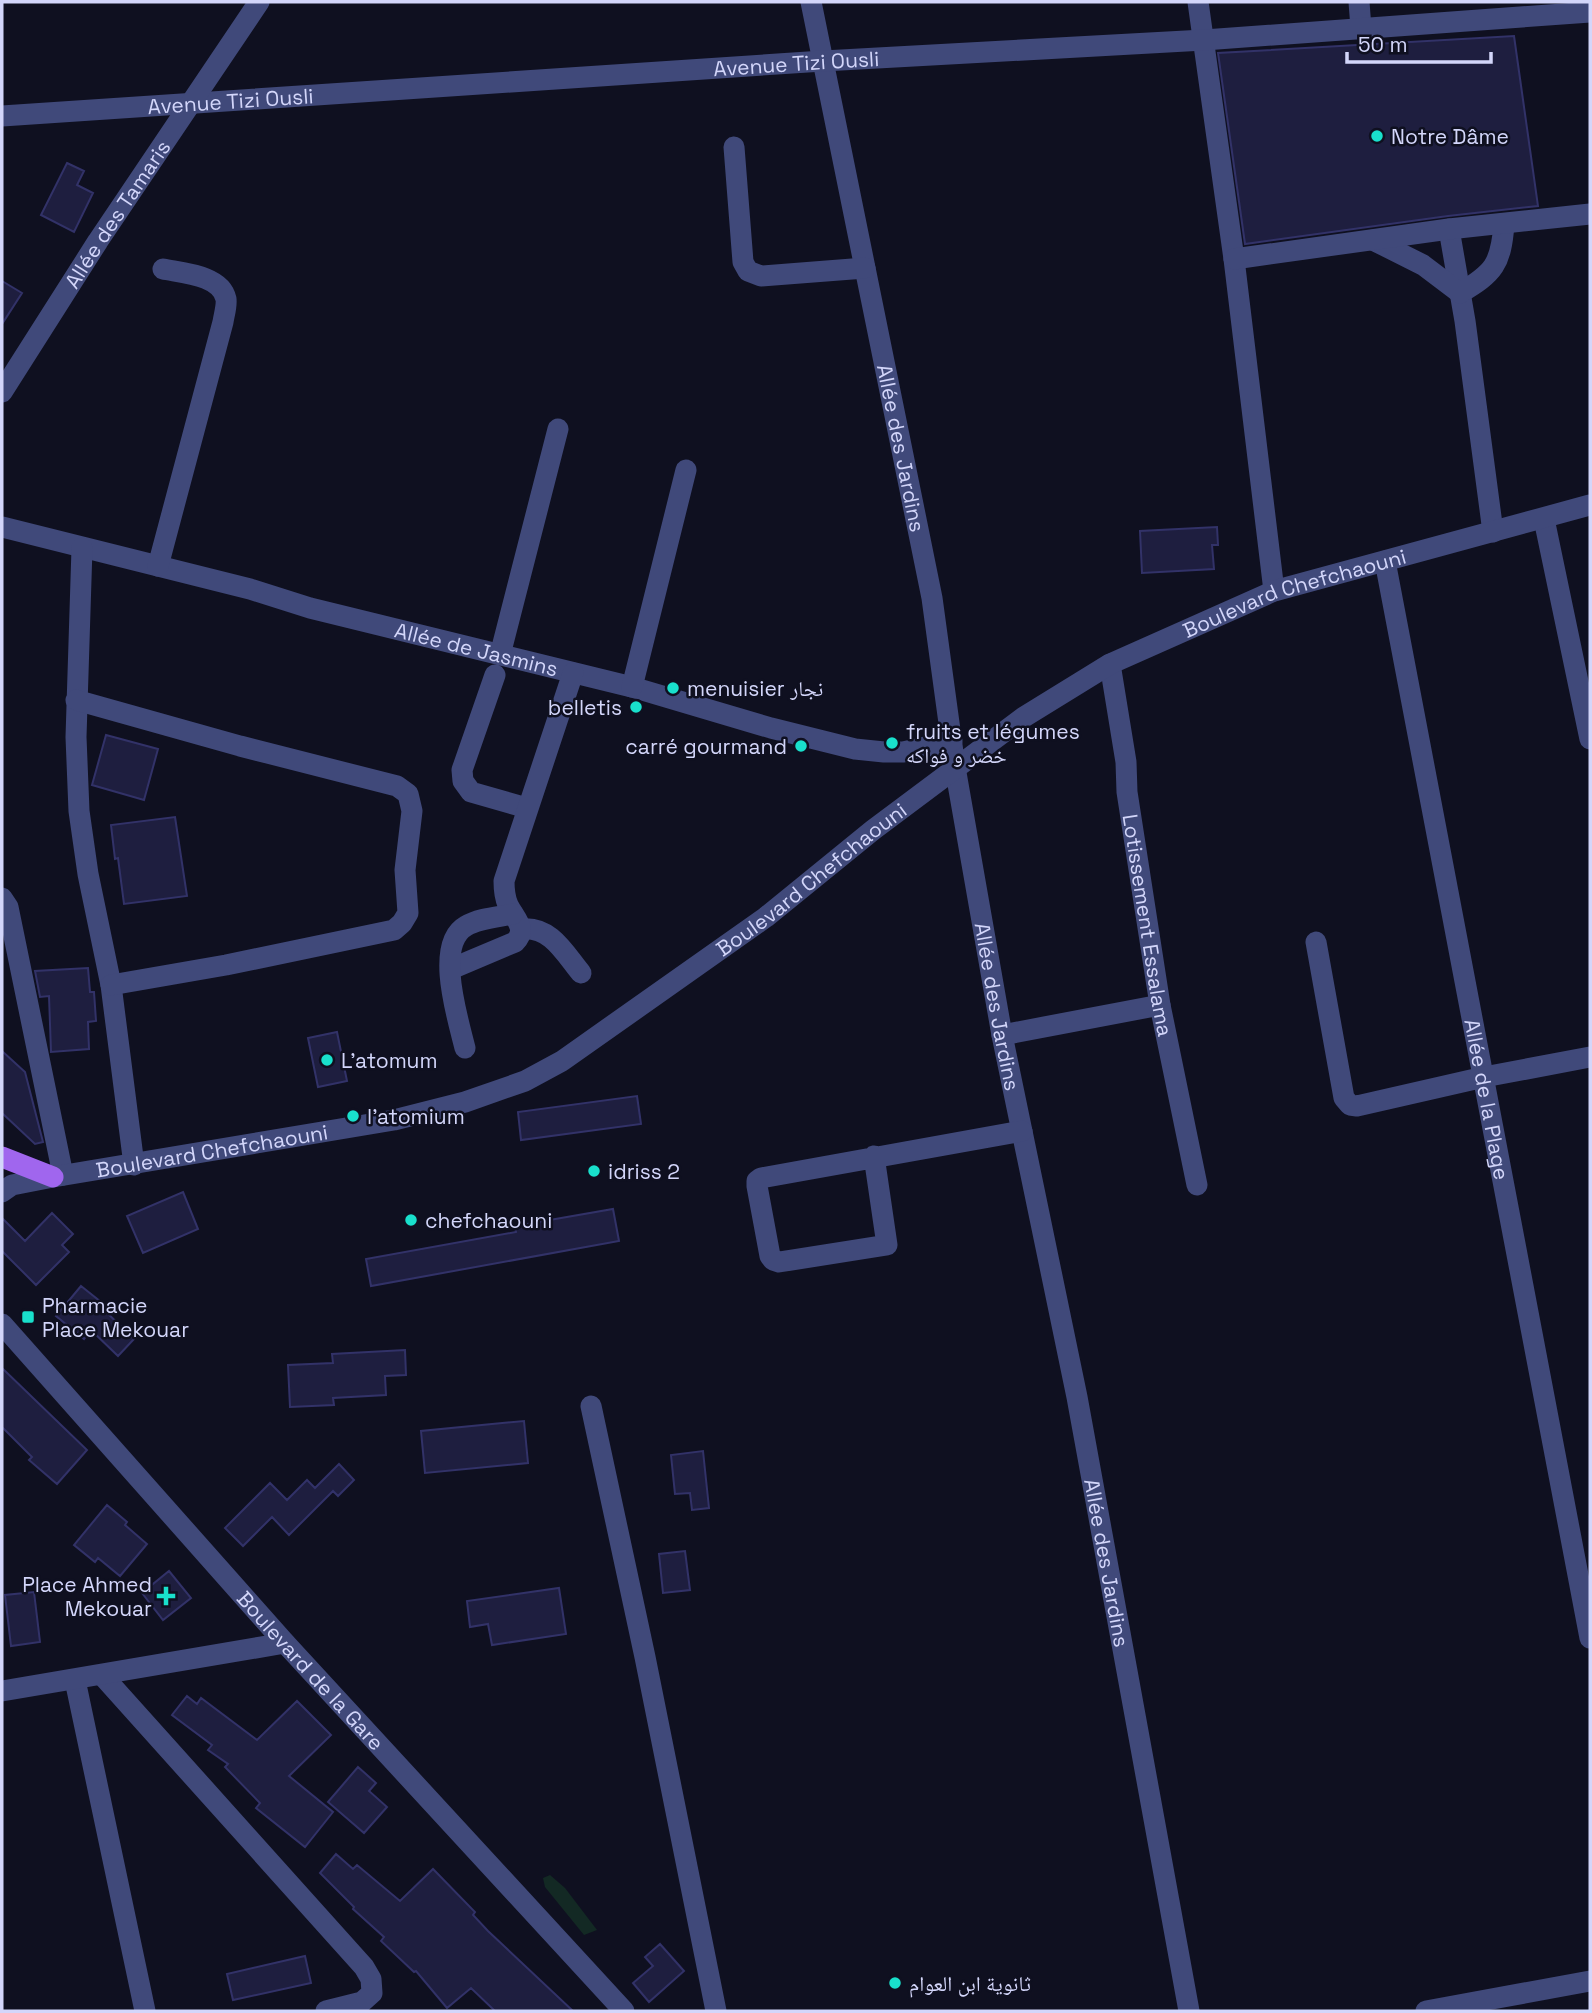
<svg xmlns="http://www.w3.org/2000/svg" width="1592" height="2013" font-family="'Space Grotesk','Noto Naskh Arabic',sans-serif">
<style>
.green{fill:#132924}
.building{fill:#1e1e3f;stroke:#323268;stroke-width:2}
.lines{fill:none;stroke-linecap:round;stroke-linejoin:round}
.minor{stroke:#40497a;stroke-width:21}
.major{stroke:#a066ee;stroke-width:21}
.poi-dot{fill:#19e0cc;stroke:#0f1020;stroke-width:2.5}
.labels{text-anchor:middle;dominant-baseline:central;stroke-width:5;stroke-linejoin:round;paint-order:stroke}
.street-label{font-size:21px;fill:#d3d6fa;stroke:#0f1020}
.poi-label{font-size:21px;fill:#d3d6fa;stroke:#0f1020;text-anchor:start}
</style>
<rect width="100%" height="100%" fill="#0f1020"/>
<path class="green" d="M550 1875 565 1888 597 1930 584 1935 545 1887 543 1878Z"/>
<path class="building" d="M1514 36 1538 206 1448 216 1245 244 1218 53Z
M67 163 84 171 77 185 93 193 74 232 41 215Z
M2 281 22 293 2 324Z
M1217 527 1218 545H1212L1214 569 1142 573 1140 531Z
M106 735 158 749 144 800 92 785Z
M175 817 187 896 124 904 118 858 115 859 111 825Z
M88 968 90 992H94L96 1021 88 1022 89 1049 51 1052 49 996 40 997 35 971Z
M337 1032 347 1081 318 1087 308 1038Z
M2 1051 25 1072 43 1142 35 1144 2 1113Z
M637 1096 641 1124 521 1140 518 1112Z
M183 1192 198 1229 143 1253 127 1216Z
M613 1209 619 1241 371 1286 366 1259 516 1232 515 1226Z
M52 1213 73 1234 62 1245 69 1252 36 1285 2 1251V1218L25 1241Z
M81 1286 101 1302 99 1305 134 1339 118 1356 91 1330 84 1339 56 1316Z
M405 1350 406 1375 385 1376 386 1395 333 1398 334 1405 290 1407 288 1365 333 1363 332 1354Z
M2 1368 87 1450 57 1484 29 1460 32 1457 2 1427Z
M524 1421 528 1463 425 1473 421 1431Z
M703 1451 709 1508 692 1510 690 1493 675 1494 671 1455Z
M339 1464 354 1480 338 1496 333 1491 289 1535 272 1517 243 1546 225 1528 270 1483 287 1500 307 1480 315 1488Z
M107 1505 127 1522 125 1525 147 1544 120 1576 98 1558 95 1562 74 1545Z
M685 1551 690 1590 663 1593 659 1554Z
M169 1571 191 1598 163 1620 142 1593Z
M559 1588 566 1634 492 1645 488 1624 470 1627 467 1601Z
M34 1592 40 1642 11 1646 5 1595Z
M187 1696 197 1704 201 1698 257 1740 297 1701 331 1735 289 1776 333 1812 305 1847 256 1808 260 1803 225 1767 228 1764 208 1750 212 1745 172 1715Z
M358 1767 376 1783 369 1791 387 1807 364 1833 328 1802Z
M336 1854 353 1869 357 1865 400 1901 433 1869 475 1912 473 1915 488 1931 573 2011H495L471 1988 447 2008 416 1971 414 1972 381 1941 384 1937 353 1909 354 1907 320 1873Z
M660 1944 684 1971 649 2002 633 1983 653 1966 645 1957Z
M305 1956 311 1983 233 2000 227 1974Z"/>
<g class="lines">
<g class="minor">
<path id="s1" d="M811 2 932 598 955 767 1002 1035 1077 1397 1189 2011"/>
<path d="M1198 2 1234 259 1274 591"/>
<path d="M1359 2 1361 28"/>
<path id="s2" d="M2 116 823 61 1204 40 1590 12"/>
<path d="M734 147 743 262 748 271 761 276 865 268"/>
<path d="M1449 229 1465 321 1493 532"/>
<path d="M1373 240 1423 265 1460 293C1494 273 1501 264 1504 224"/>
<path d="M1234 259 1449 229 1590 214"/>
<path id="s3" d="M2 392 98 241 259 2"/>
<path d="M1544 519 1590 739"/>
<path id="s4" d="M2 527 250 589 310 608 632 687 771 728 855 749 884 752H903L952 741"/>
<path d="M82 548 76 737 79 811 88 874 111 985 134 1165"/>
<path id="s5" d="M1385 561 1590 1638"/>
<path d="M158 566 223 322C224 315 227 306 226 299 221 275 182 273 163 269"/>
<path d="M500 655 558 429"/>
<path id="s6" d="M1110 664 1126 762 1127 792 1160 1005 1197 1185"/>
<path d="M495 675 462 770 463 781 471 792 527 808"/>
<path d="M632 687 686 470"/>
<path d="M76 700 240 746 397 786 408 794 412 811 405 870 408 913 402 923 394 930 226 965 111 985"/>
<path d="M2 898 8 907 63 1175"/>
<path d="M522 929C551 926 565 954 581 973"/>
<path d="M1316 942 1344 1098 1350 1105 1357 1106 1484 1077 1590 1057"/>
<path d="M451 969 515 942C528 929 515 919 508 905 505 898 504 890 504 881L573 673"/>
<path d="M1002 1035 1160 1005"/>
<path d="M465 1048C458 1019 434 944 466 926 479 918 498 917 513 914"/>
<path d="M874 1156 887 1245 779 1262 773 1260 770 1256 757 1186V1181L761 1178 1022 1131"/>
<path id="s7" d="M2 1192 12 1185 53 1177 394 1120 465 1102 525 1081 562 1061 766 917 873 830 1024 717 1110 664 1274 591 1590 505"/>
<path id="s8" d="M2 1324 285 1643 624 2011"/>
<path d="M591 1406 645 1657 716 2011"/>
<path d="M102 1675 364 1967 371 1979 372 1993 362 2002 326 2011"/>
<path d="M75 1680 145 2011"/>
<path d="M2 1691 285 1643"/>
<path d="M1426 2011 1590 1981"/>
</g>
<path class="major" d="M2 1157 53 1177"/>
</g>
<g class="poi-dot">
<circle cx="1377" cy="136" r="7"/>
<circle cx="673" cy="688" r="7"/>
<circle cx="636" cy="707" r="7"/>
<circle cx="892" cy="743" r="7"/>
<circle cx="801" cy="746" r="7"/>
<circle cx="327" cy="1060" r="7"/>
<circle cx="353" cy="1116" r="7"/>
<circle cx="594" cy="1171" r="7"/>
<circle cx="411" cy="1220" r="7"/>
<rect x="21" y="1310" width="14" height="14" rx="3.5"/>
<path d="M162.5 1585.5h7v7h7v7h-7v7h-7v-7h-7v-7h7z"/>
<circle cx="895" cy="1983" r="7"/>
</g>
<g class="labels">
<g class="street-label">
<text stroke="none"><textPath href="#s2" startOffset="796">Avenue Tizi Ousli</textPath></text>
<text stroke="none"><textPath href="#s2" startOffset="229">Avenue Tizi Ousli</textPath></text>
<text stroke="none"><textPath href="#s3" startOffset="212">Allée des Tamaris</textPath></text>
<text stroke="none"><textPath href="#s1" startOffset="455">Allée des Jardins</textPath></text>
<text stroke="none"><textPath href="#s7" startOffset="1454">Boulevard Chefchaouni</textPath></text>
<text stroke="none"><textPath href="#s4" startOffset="490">Allée de Jasmins</textPath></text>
<text stroke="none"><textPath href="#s7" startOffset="887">Boulevard Chefchaouni</textPath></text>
<text stroke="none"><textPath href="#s6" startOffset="264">Lotissement Essalama</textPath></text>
<text stroke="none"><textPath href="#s1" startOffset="1022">Allée des Jardins</textPath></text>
<text stroke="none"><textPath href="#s5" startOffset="548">Allée de la Plage</textPath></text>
<text stroke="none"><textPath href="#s7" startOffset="215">Boulevard Chefchaouni</textPath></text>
<text stroke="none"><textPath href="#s1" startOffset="1589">Allée des Jardins</textPath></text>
<text stroke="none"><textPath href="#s8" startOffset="464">Boulevard de la Gare</textPath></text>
</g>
<g class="poi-label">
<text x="1391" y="136">Notre Dâme</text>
<text x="687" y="688">menuisier نجار</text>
<text x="622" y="707" text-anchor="end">belletis</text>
<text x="906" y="731">fruits et légumes<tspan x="906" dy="24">خضر و فواكه</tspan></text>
<text x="787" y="746" text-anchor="end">carré gourmand</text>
<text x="341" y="1060">L'atomum</text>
<text x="367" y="1116">l'atomium</text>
<text x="608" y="1171">idriss 2</text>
<text x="425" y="1220">chefchaouni</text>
<text x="42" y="1305">Pharmacie<tspan x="42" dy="24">Place Mekouar</tspan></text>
<text x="152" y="1584" text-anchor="end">Place Ahmed<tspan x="152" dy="24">Mekouar</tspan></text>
<text x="909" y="1983">ثانوية ابن العوام</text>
</g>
</g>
<rect width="1592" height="2013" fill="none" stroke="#d3d6fa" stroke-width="7"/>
<path d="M1347 52v10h144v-10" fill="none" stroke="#d3d6fa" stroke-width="3.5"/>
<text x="1358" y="52" font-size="21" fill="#d3d6fa" stroke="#0f1020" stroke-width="5" paint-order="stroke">50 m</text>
</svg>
